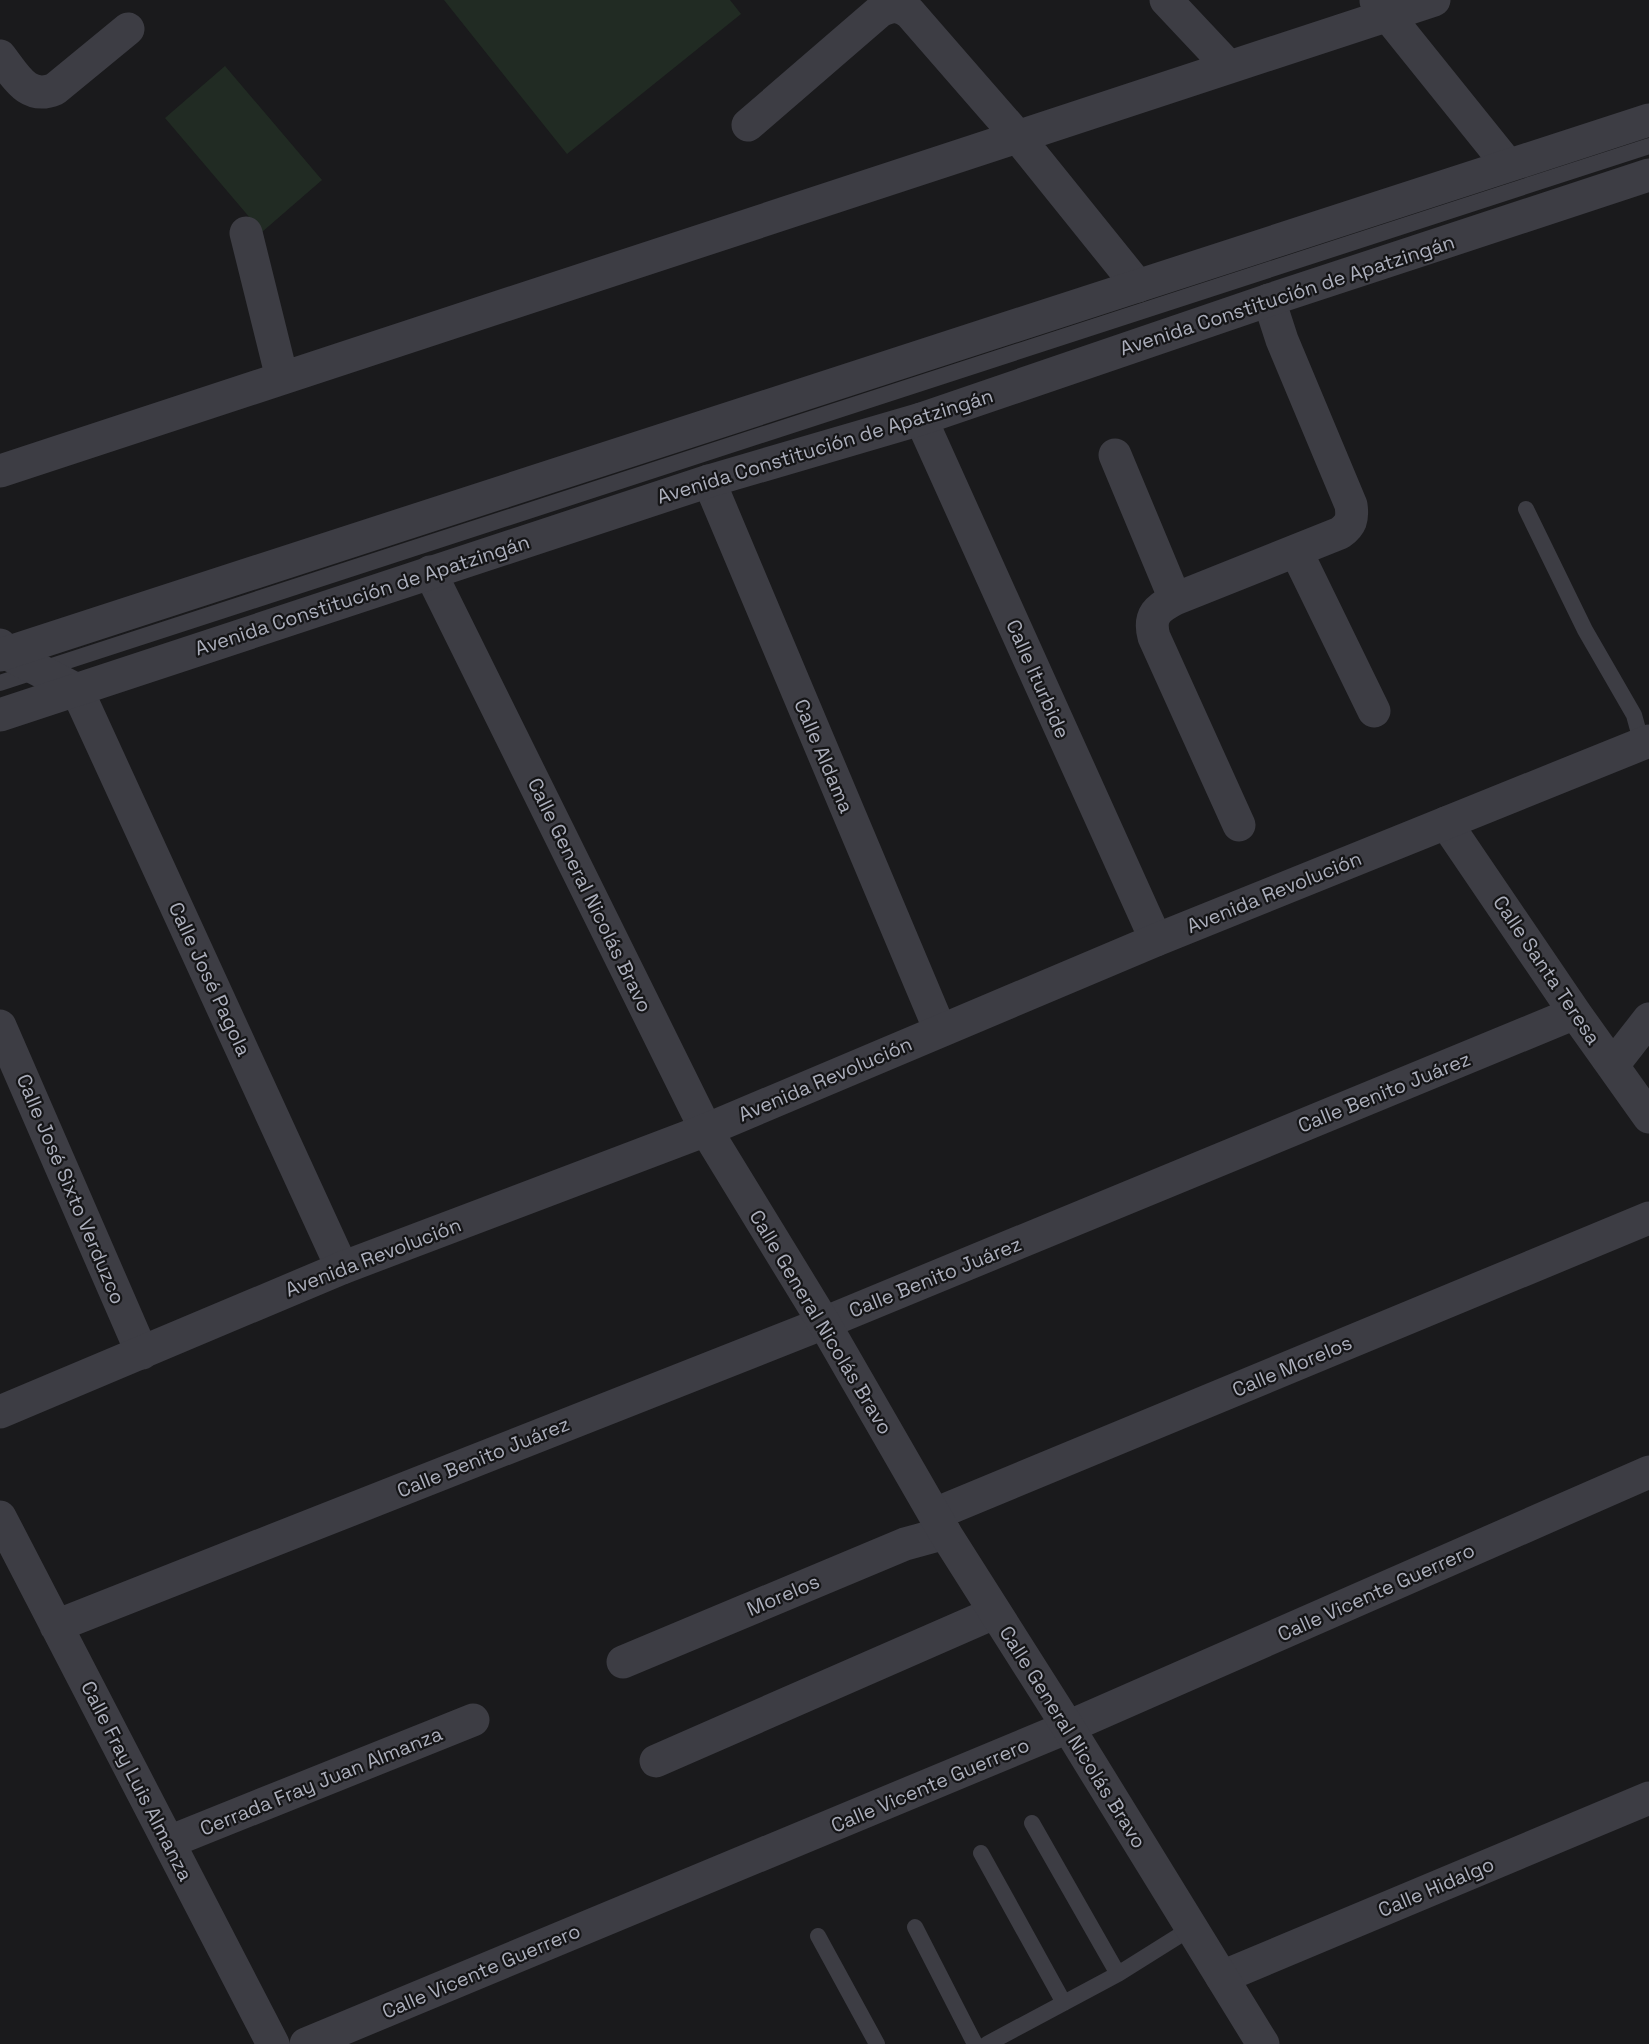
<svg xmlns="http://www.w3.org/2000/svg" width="1649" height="2044" font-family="'Space Grotesk',sans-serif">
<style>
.park{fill:#212b23}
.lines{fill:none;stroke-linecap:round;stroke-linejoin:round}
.service{stroke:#3d3d44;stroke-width:16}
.minor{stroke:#3d3d44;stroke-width:33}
.tertiary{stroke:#3d3d44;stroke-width:33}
.labels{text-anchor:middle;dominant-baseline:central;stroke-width:4.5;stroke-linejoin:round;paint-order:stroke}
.street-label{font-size:20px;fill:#acafbc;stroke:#151517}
</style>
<rect width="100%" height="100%" fill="#1a1a1c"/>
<path class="park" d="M444 0H730L741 14 567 154Z
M225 66 322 180 262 232 165 118Z"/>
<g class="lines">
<path class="service" d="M1526 509 1585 630 1634 715 1642 744
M0 683 1649 146
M1032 1823 1118 1974
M981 1853 1064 2003
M915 1927 975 2044
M818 1936 877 2044
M987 2044 1118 1974 1193 1927"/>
<path class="minor" d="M1166 0 1229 67
M1376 1 1508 165
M0 56C15 75 27 101 55 89L128 29
M748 125 880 11C892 5 899 5 910 13L1018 137 1138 286
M246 233 282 378
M921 419 1156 940
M1115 455 1175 599
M0 471 1434 0
M709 481 940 1030
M1296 551 1374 711
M430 572 706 1130
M0 645 6 653 77 690 342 1268
M1446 823 1575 1013 1649 1117
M1239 825 1154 637C1148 615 1158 608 1175 599L1340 533C1351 525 1353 519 1351 505L1282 340 1269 300
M0 1026 142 1353
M1613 1065 1649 1019
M935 1514 1649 1218
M0 1517 273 2044
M56 1626 824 1323 1575 1013
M623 1662 905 1544 945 1533
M656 1761 994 1613
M169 1842 473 1720
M1222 1977 1649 1798
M306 2044 1068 1727 1649 1472"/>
<path class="tertiary" d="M0 655 1649 120
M0 715 709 481 921 419 1269 300 1649 175
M706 1130 824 1323 945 1533 1068 1727 1263 2044
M0 1412 342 1268 706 1130 1156 940 1649 741"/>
</g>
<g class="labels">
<g class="street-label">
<text transform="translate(1287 295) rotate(-18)">Avenida Constitución de Apatzingán</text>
<text transform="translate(825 446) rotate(-17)">Avenida Constitución de Apatzingán</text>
<text transform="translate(362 595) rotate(-18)">Avenida Constitución de Apatzingán</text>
<text transform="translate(1038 679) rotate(66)">Calle Iturbide</text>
<text transform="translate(824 756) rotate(67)">Calle Aldama</text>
<text transform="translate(1274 892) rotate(-22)">Avenida Revolución</text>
<text transform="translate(590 895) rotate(64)">Calle General Nicolás Bravo</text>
<text transform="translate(1547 970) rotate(56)">Calle Santa Teresa</text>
<text transform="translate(210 979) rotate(65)">Calle José Pagola</text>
<text transform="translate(825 1079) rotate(-23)">Avenida Revolución</text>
<text transform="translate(1384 1092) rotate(-22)">Calle Benito Juárez</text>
<text transform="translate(71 1189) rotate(67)">Calle José Sixto Verduzco</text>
<text transform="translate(373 1257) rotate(-21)">Avenida Revolución</text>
<text transform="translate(935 1277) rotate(-22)">Calle Benito Juárez</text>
<text transform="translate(821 1322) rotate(59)">Calle General Nicolás Bravo</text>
<text transform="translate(1292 1366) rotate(-23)">Calle Morelos</text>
<text transform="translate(483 1457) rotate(-22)">Calle Benito Juárez</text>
<text transform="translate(1376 1592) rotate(-24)">Calle Vicente Guerrero</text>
<text transform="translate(783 1595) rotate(-23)">Morelos</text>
<text transform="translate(1073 1737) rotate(58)">Calle General Nicolás Bravo</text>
<text transform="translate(137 1781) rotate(63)">Calle Fray Luis Almanza</text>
<text transform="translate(321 1781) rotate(-22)">Cerrada Fray Juan Almanza</text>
<text transform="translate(930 1785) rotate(-23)">Calle Vicente Guerrero</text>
<text transform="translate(1436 1887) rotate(-23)">Calle Hidalgo</text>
<text transform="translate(481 1971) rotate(-23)">Calle Vicente Guerrero</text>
</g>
</g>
</svg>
